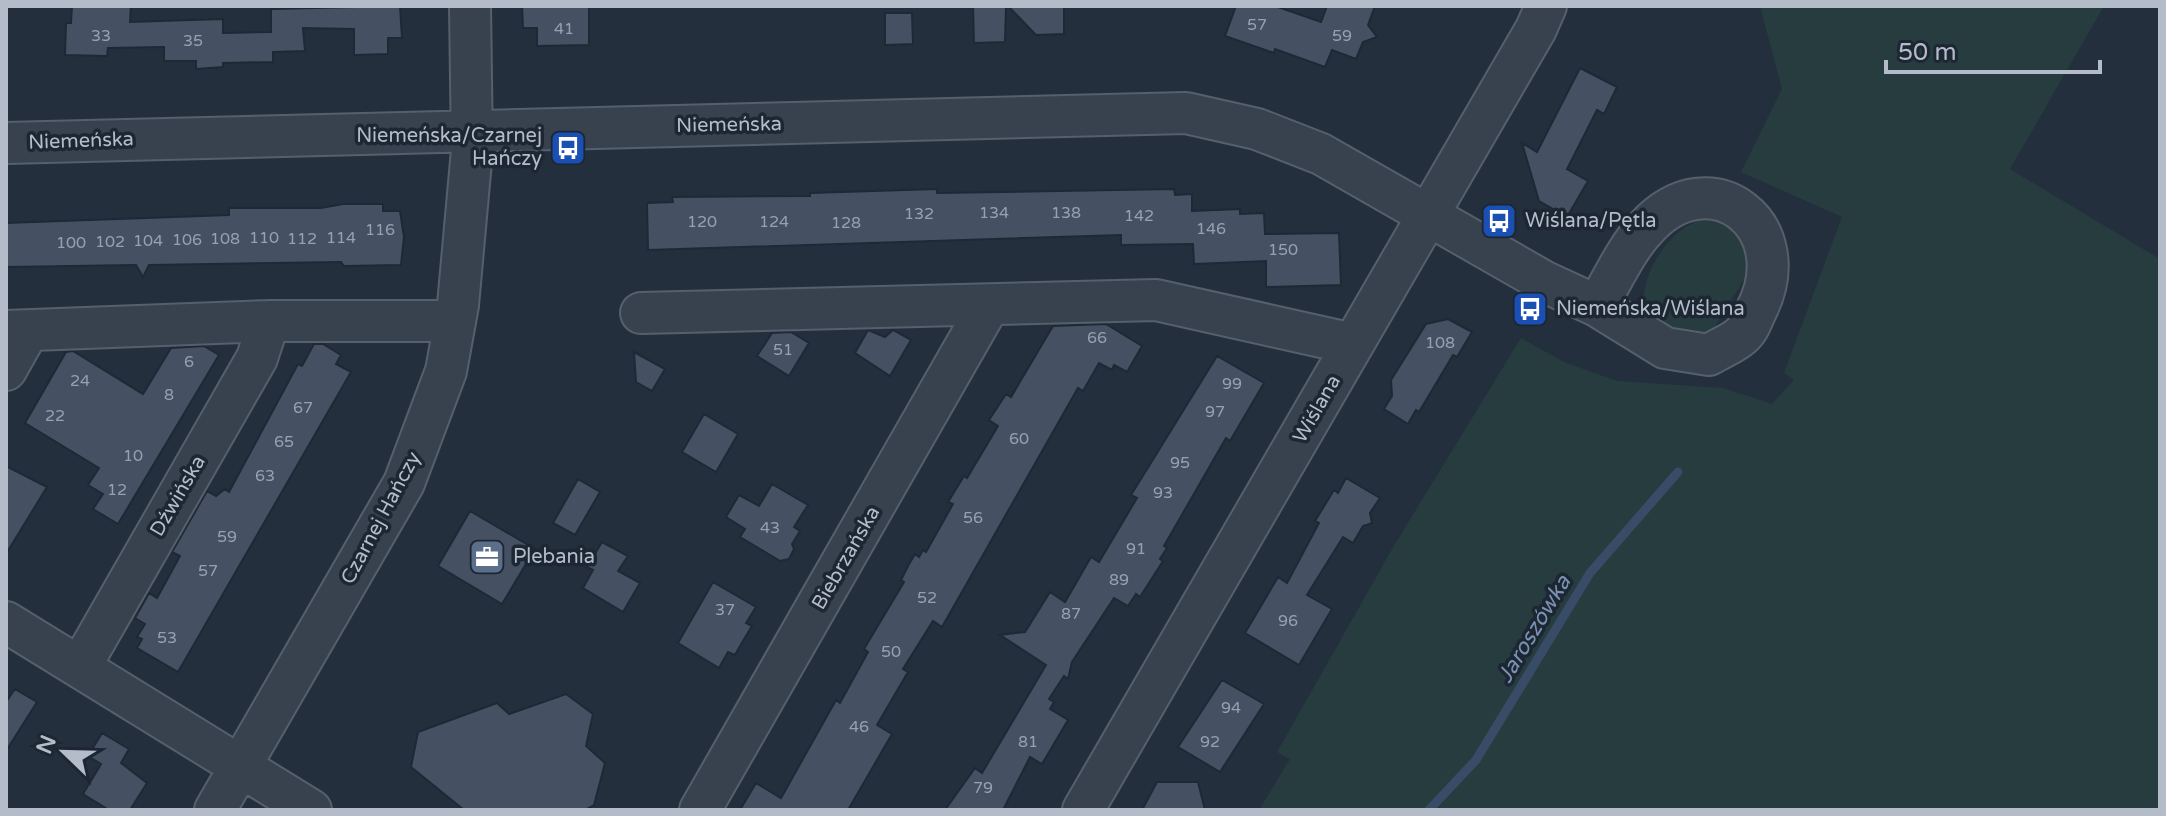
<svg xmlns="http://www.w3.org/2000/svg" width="2166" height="816" font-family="'Varela Round',sans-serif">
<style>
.green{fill:#263c3f}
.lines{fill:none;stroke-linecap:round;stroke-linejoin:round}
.stream{stroke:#394c67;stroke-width:9}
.building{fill:#455162;stroke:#1f2835;stroke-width:2}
.minor-casing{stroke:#565f6c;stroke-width:44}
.minor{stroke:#38414e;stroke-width:40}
.labels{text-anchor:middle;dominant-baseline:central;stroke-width:7;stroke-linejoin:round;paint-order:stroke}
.number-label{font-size:16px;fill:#98a1af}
.street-label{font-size:20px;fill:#b4bcc9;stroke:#1d2633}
.poi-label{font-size:20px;fill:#b4bcc9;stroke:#1d2633;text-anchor:start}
.water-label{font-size:22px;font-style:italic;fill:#7c92b1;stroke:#1d2633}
</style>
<rect width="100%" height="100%" fill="#242f3e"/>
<path class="green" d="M1760 6H2104L2010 169 2160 259V810H1259L1290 759 1277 752 1395 544 1521 338 1564 362 1617 381 1723 388 1772 404 1794 380 1784 373 1842 217 1741 172 1782 89Z
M1715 217 1740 230 1751 268 1714 328 1691 340 1646 319C1633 279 1672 219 1715 217Z"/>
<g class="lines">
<path class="stream" d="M1429 810 1476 760 1590 573 1678 472"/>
</g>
<path class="building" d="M72 6H131L130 22 223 19V33L271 32V9L400 6 402 38H388V54L354 55V29L303 28 305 51 273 52V62L223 63V67L196 69V61H164V47L108 48 107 56 65 55 66 23H71Z
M522 6H589V45L537 46V28H523Z
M973 6H1006L1005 42 974 43Z
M1008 6H1064V34L1036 35Z
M1236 6H1275L1321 22 1327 6H1375L1368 25 1377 37 1363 42 1356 59 1332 50 1325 67 1275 49 1274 53 1225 36Z
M885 13H912L913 44 885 45Z
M1580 68 1617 87 1604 114 1597 110 1567 169 1588 181 1567 217 1539 201 1522 143 1537 152Z
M937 189V193L1174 189 1175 195 1192 194V211L1240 209V214L1264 213 1265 234 1339 233 1341 285 1266 287V261L1194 264 1193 244 1121 245V235L648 250 647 203 673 202 672 197 810 196V193Z
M343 204H383V211H400L404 237 401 265 344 266 341 262 149 265 143 277 136 265 6 267V223L229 215V208H321Z
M1448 319 1472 332 1457 357 1453 355 1419 412 1416 410 1408 424 1384 409 1392 396 1391 380 1426 324Z
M1106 324 1142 346 1127 372 1114 365 1112 370 1099 363 1083 391 1078 388 942 627 933 621 903 669 908 672 877 725 892 734 848 810H740L756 783 781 798 836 700 840 703 868 652 864 649 904 582 901 580 908 566 915 554 919 557 923 550 926 552 953 504 948 502 964 476 967 478 998 426 989 420 1006 394 1011 397 1053 326Z
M868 330 885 337 893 330 911 340 890 376 855 353Z
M791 332 809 343 789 376 757 356 772 333Z
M314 344H323L341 355 336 364 351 372 178 672 137 648 142 639 137 637 145 624 135 618 149 593 157 598 180 556 172 552 207 491 216 496 225 489 229 492 298 364 302 366Z
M204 346 219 355 118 524 93 509 103 494 88 485 99 468 25 423 66 352 73 351 143 394 171 348Z
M634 352 665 369 652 391 636 382Z
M1217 356 1264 383 1230 441 1226 438 1164 546 1167 548 1160 559 1163 561 1140 597 1136 594 1128 606 1114 598 1072 662 1068 679 1064 676 1049 699 1054 702 1050 709 1068 720 1042 764 1030 757 1003 810H945L975 768 982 773 1046 665 1000 635 1025 632 1050 592 1065 602 1091 557 1099 562 1137 498 1131 495Z
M704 414 738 434 716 472 682 452Z
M6 466 47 487 6 554Z
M1346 478 1380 498 1370 513 1372 523 1363 526 1353 543 1343 537 1307 595 1332 609 1299 665 1245 633 1278 577 1287 583 1319 523 1315 521 1334 490 1338 493Z
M578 479 600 492 575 535 553 523Z
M772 484 808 505 794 527 800 531 792 544 794 549 789 559 780 561 740 537 745 529 726 517 739 495 759 506Z
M470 511 535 549 502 604 438 566Z
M602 542 628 556 618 571 640 583 623 612 583 588 593 570 587 567Z
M713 582 756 607 746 623 752 626 740 646 735 655 728 652 719 668 678 643Z
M1222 680 1264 704 1220 772 1178 747Z
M15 689 37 702 6 751V702Z
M566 694 593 714 586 746 605 763 594 805 585 810H464L411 767 418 732 497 703 509 714Z
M102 733 129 749 121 763 147 783 130 810H109L83 794 101 764 88 756Z
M1157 782H1198L1205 810H1142Z"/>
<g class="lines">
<defs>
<path id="minor" d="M6 143 1186 113 1257 129 1321 154 1545 282 1597 306 1665 348 1709 355C1720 348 1737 342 1745 332 1750 327 1753 317 1756 311 1800 225 1710 157 1646 228 1626 249 1612 281 1597 306
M641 313 1156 300 1344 342
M6 331 269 321H455
M6 370 28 331
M6 622 311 810
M80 667 257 358 269 321
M215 810 404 483 446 371 458 305 472 150 470 6
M700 810 989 305
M1083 810 1536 29 1546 6"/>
</defs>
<use href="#minor" class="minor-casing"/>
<use href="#minor" class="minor"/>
</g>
<defs>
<symbol id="bus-square" viewBox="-11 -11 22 22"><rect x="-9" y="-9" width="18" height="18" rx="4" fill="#1a4fb4" stroke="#1d2633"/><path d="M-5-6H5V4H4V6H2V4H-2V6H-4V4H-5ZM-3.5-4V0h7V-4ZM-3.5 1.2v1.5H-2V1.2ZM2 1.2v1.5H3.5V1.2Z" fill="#fff"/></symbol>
<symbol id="office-square" viewBox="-11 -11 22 22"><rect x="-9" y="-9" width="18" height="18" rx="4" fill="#5c6f8a" stroke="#1d2633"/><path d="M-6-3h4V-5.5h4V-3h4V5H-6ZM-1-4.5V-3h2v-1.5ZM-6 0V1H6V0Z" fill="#fff"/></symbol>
</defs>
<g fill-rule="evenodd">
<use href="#bus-square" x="548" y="128" width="40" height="40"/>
<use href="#bus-square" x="1479" y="201" width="40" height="40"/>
<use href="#bus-square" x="1510" y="289" width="40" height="40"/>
<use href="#office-square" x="467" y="537" width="40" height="40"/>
</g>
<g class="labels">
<g class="number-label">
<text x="1257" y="25">57</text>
<text x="564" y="29">41</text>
<text x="101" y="36">33</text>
<text x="1342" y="36">59</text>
<text x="193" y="41">35</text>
<text x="994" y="213">134</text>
<text x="1066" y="213">138</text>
<text x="919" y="214">132</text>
<text x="1139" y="216">142</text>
<text x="702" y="222">120</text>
<text x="774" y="222">124</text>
<text x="846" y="223">128</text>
<text x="1211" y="229">146</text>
<text x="380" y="230">116</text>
<text x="264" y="238">110</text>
<text x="341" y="238">114</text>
<text x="225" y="239">108</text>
<text x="302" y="239">112</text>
<text x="187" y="240">106</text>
<text x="148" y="241">104</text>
<text x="110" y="242">102</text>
<text x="71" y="243">100</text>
<text x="1283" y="250">150</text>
<text x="1097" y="338">66</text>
<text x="1440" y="343">108</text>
<text x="783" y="350">51</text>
<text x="189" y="362">6</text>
<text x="80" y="381">24</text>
<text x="1232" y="384">99</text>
<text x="169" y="395">8</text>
<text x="303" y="408">67</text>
<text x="1215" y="412">97</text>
<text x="55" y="416">22</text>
<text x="1019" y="439">60</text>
<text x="284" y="442">65</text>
<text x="133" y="456">10</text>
<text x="1180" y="463">95</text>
<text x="265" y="476">63</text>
<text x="117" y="490">12</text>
<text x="1163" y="493">93</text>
<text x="973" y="518">56</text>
<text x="770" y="528">43</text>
<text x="227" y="537">59</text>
<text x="1136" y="549">91</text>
<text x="208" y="571">57</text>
<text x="1119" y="580">89</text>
<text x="927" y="598">52</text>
<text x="725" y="610">37</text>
<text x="1071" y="614">87</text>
<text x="1288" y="621">96</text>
<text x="167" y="638">53</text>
<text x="891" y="652">50</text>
<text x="1231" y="708">94</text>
<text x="859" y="727">46</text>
<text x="1028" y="742">81</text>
<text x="1210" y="742">92</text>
<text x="983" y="788">79</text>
</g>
<g class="street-label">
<text transform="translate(729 125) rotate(-1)">Niemeńska</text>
<text transform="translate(81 141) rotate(-2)">Niemeńska</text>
<text transform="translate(1317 409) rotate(-60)">Wiślana</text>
<text transform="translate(178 496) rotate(-60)">Dźwińska</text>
<text transform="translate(381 518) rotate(-62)">Czarnej Hańczy</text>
<text transform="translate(846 558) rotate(-60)">Biebrzańska</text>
</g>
<g class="poi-label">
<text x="542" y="136" text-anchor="end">Niemeńska/Czarnej<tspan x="542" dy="23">Hańczy</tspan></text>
<text x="1525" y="221">Wiślana/Pętla</text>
<text x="1556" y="309">Niemeńska/Wiślana</text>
<text x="513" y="557">Plebania</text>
</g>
<g class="water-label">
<text transform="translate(1534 629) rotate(-59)">Jaroszówka</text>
</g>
</g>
<rect width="2166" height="816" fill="none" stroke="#b4bcc9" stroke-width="16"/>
<g transform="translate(64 752) rotate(293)" stroke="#1d2633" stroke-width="6" paint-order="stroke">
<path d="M0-6L14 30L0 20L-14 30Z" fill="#b4bcc9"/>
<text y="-12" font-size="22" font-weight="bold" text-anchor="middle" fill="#b4bcc9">N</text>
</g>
<path d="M1886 60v12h214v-12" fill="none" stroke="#b4bcc9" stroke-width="4"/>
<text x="1898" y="60" font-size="24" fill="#b4bcc9" stroke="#1d2633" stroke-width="6" paint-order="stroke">50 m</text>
</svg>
